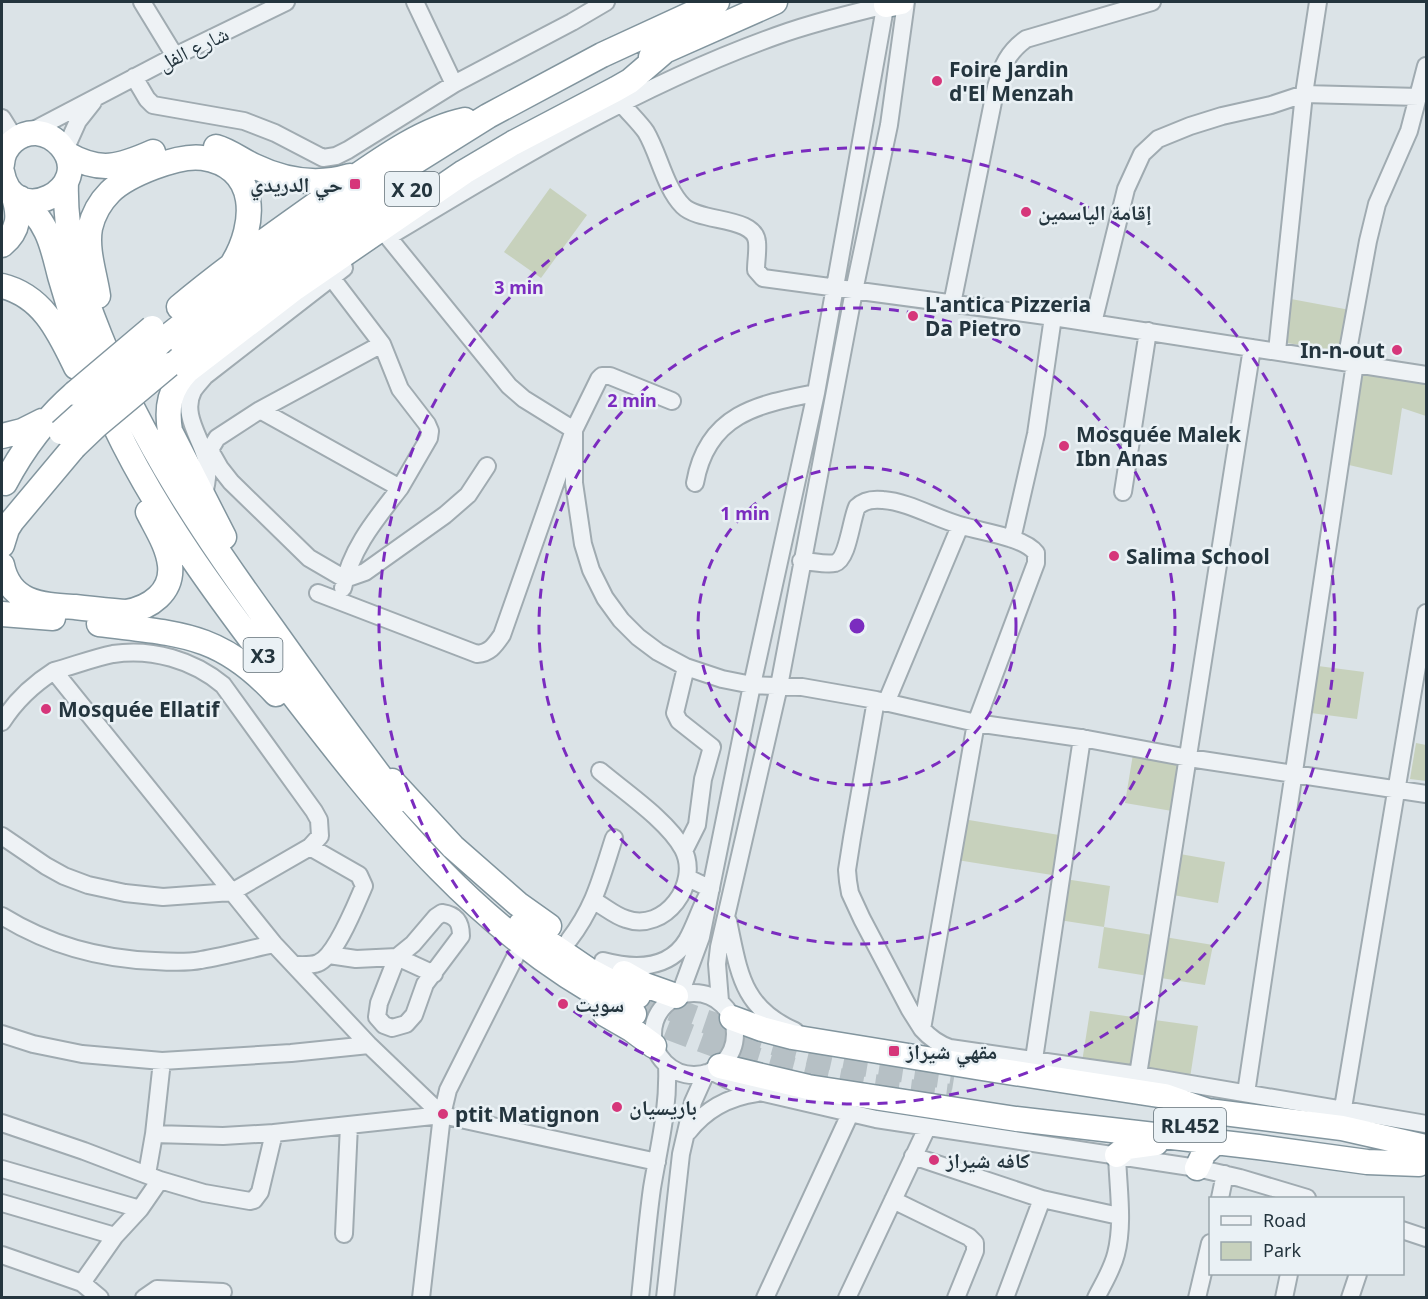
<svg xmlns="http://www.w3.org/2000/svg" width="1428" height="1299" font-family="'Noto Sans','Noto Naskh Arabic',sans-serif">
<style>
.green{fill:#c7d1bc}
.lines{fill:none;stroke-linecap:round;stroke-linejoin:round}
.highway-tunnel{stroke:#b6c0c5;stroke-width:24;stroke-dasharray:24 12;stroke-linecap:butt}
.minor-casing{stroke:#a0abb1;stroke-width:20}
.highway-casing{stroke:#82959e;stroke-width:27}
.minor{stroke:#eef2f5;stroke-width:16}
.highway{stroke:#fff;stroke-width:24}
.highway-bridge-casing{stroke:#82959e;stroke-width:27;stroke-linecap:butt}
.highway-bridge{stroke:#fff;stroke-width:24}
.ring{fill:none;stroke:#7b2cbf;stroke-width:3;stroke-dasharray:10 8}
.poi-dot{fill:#d6367a;stroke:#eaf1f5;stroke-width:2}
.labels{text-anchor:middle;dominant-baseline:central;stroke-width:5;stroke-linejoin:round;paint-order:stroke}
.shield{fill:#eaf1f5;stroke:#5f6d75;stroke-width:1.5}
.shield-label{font-size:20px;font-weight:bold;fill:#24353e}
.street-label{font-size:21px;fill:#24353e;stroke:#eaf1f5}
.poi-label{font-size:21px;font-weight:bold;fill:#24353e;stroke:#eaf1f5;text-anchor:start}
.centre{fill:#7b2cbf;stroke:#eaf1f5;stroke-width:3}
.ring-label{font-size:18px;text-anchor:middle;font-weight:bold;fill:#7b2cbf;stroke:#eaf1f5;stroke-width:5;stroke-linejoin:round;paint-order:stroke}
</style>
<rect width="100%" height="100%" fill="#dbe3e7"/>
<path class="green" d="M550 188 587 215 541 278 504 252Z
M1291 299 1350 310 1341 351 1287 343Z
M1362 370 1426 379V416L1402 408 1392 475 1349 465Z
M1318 666 1364 672 1357 719 1311 713Z
M1416 743 1426 745V781L1410 779Z
M1133 754 1180 762 1172 811 1125 803Z
M963 819 1059 835 1052 875 957 860Z
M1180 854 1225 862 1218 903 1173 895Z
M1065 879 1110 886 1104 927 1213 945 1205 985 1098 968 1104 927 1059 920Z
M1090 1011 1198 1026 1190 1078 1082 1062Z"/>
<g class="lines">
<path class="highway-tunnel" d="M638 996C698 1020 759 1041 822 1056 866 1066 910 1071 954 1078
M634 1014C696 1039 759 1063 824 1077 866 1086 909 1091 951 1096"/>
<defs>
<path id="minor" d="M142 2 175 56
M415 2 454 84
M134 77 147 99 153 105 244 121 275 133 323 158 336 156 348 150 454 84 572 22 606 2
M622 104C629 113 639 122 646 132 659 154 665 188 683 206 700 223 755 216 757 242 758 251 756 261 756 270L763 278 1053 317 1426 375
M2 118 15 139
M28 133 175 56 286 2
M65 150 78 121 93 102
M393 234C515 160 641 84 776 36 812 23 849 14 886 5
M952 304 996 87C1002 66 1008 52 1026 39L1152 2
M1093 323 1126 189 1142 154 1158 139 1190 126 1222 116 1271 105 1304 94 1419 97
M382 344 260 410 217 438 211 448 212 454 220 468 231 482 309 558 345 579 365 572 445 515 468 495 487 466
M1277 351 1304 94 1318 2
M1346 361 1368 241 1377 204 1409 131 1426 66
M672 401 610 376H602L599 379 574 430V483L583 544 591 570 605 598 621 620 638 637 658 652 686 667 722 679 752 685 802 687 876 700 976 723 1087 739 1189 758 1426 794
M260 410 400 488 429 438 430 431 427 424 400 389 382 344 331 277
M695 483C707 414 758 404 816 393
M1123 492 1148 331
M203 497C207 484 209 472 206 459 201 438 181 414 193 391 196 386 201 381 205 376L344 268
M1012 539 1036 434 1053 317
M801 561C811 561 825 565 835 563 848 559 851 520 857 507 864 500 874 499 883 500 910 502 936 519 963 526 982 532 1024 537 1036 553V563L976 723 922 1029C930 1038 938 1044 950 1048L1138 1075 1426 1124
M343 588C351 548 376 519 400 488
M318 593 477 654C490 653 495 645 502 635L574 430 524 399 509 386 388 237
M876 700 852 838 847 870 848 881 850 893 862 919 910 1010 922 1029
M886 703 960 526
M2 722C16 700 32 685 54 671L274 944 369 1045 442 1115 421 1298
M2 836 46 866 64 876 88 885 125 893 163 897 232 892 310 847 320 836 319 820 314 811 223 685C193 660 152 648 113 654 93 658 73 666 54 671
M684 851 697 825 703 779 712 747 679 721 675 713 686 667
M594 901C604 906 615 916 626 919 665 933 701 883 683 849 668 821 625 792 600 771
M442 913C456 915 461 922 461 936L425 984 414 1015 406 1024 392 1028 384 1025 377 1017 379 1003 397 957 413 944 436 917Z
M2 916C49 945 100 959 155 961 170 962 186 963 201 960 226 956 250 949 274 944
M728 921C739 971 741 1008 795 1031
M569 940C595 906 601 878 614 838
M329 955 356 959 397 957 434 974
M603 961C633 969 669 970 687 940 696 924 701 905 711 889L688 878
M294 965C301 965 311 966 318 963 336 956 356 904 364 886L359 875 310 847
M653 1034a41 41 0 1 1 82 0a41 41 0 1 1-82 0Z
M680 994 701 937 752 685 816 393 886 2
M720 1001 717 964 719 947 779 686 854 291 889 125 906 2
M2 1034 33 1044 82 1054 162 1061 291 1053 369 1045
M1034 1059 1082 738
M711 1071 747 1089 876 1119 1197 1168 1240 1178 1307 1198
M1138 1075 1252 348
M1246 1093 1355 363
M1343 1108 1426 613
M442 1115 448 1090 515 957
M2 1123 84 1151 160 1180 204 1193 250 1201 254 1200 260 1192 274 1133 442 1115 657 1162
M688 1132C705 1110 728 1097 757 1093
M154 1134 162 1061
M913 1156 1042 1199
M2 1169 140 1209
M147 1174 154 1134 223 1136 274 1133
M1220 1198 1225 1174
M893 1200 969 1237 975 1243V1251L956 1298
M2 1203 115 1236
M1402 1230 1426 1238
M344 1234 349 1125
M2 1255 82 1283 100 1298
M82 1283 115 1236 140 1209 160 1180
M144 1298 157 1289 223 1292
M640 1298C644 1261 647 1224 652 1188 659 1146 669 1108 667 1065
M665 1298 681 1154 693 1102 706 1073
M765 1298 850 1114
M847 1298 927 1128
M1005 1298 1042 1199 1119 1216
M1096 1298C1103 1284 1112 1270 1116 1254 1124 1223 1118 1188 1117 1155
M1197 1298 1210 1243
M1284 1298 1289 1274
M1350 1298 1358 1274"/>
<path id="highway" d="M886 5 901 2
M651 57 775 2
M216 147C230 151 241 160 254 166 285 181 317 186 350 176
M67 154C100 173 119 167 153 152
M2 164C3 146 19 132 37 133 46 134 55 139 61 146 97 188 13 232 2 172
M66 182C64 235 80 287 100 336 142 442 205 536 272 628 313 686 355 743 398 800
M20 198C30 208 40 218 46 231 53 245 56 261 60 276 66 296 72 316 78 336 88 366 101 395 114 424 157 515 219 598 280 678 381 809 481 940 634 1014
M2 245C20 230 20 215 13 194
M2 286C43 296 59 332 76 367
M98 296C95 275 86 250 90 228 93 215 100 202 110 192 127 175 179 154 203 158 260 167 256 225 233 263
M179 307C227 267 278 231 329 195 369 168 417 130 465 120
M163 340 252 270 392 176 488 116 602 55 717 2
M176 359C242 303 313 253 385 206
M2 436 22 431 42 421
M5 483C24 447 45 419 75 393
M224 537 170 431C166 406 170 389 187 371L295 288 464 172 513 143 616 89 630 81 666 50
M2 545 7 529 12 521 74 447
M2 565C10 604 42 605 75 607 92 609 109 611 126 612 150 608 173 592 170 565 168 546 156 528 148 512
M2 614 53 618
M99 624C177 634 219 632 276 694
M392 781 453 847 518 904 549 926
M521 924 587 969 638 996
M624 973 645 985 676 996
M605 1014 631 1029 654 1046
M732 1018 762 1029 792 1037 982 1068 1165 1096 1208 1111
M720 1066 808 1087 1016 1119 1258 1147 1367 1162 1419 1164
M1192 1109 1342 1128 1426 1147
M1117 1155 1127 1147 1156 1143
M1197 1168 1204 1153 1216 1142"/>
</defs>
<use href="#minor" class="minor-casing"/>
<use href="#highway" class="highway-casing"/>
<use href="#minor" class="minor"/>
<use href="#highway" class="highway"/>
<defs>
<path id="highway-bridge" d="M75 393 152 328
M61 432 163 340
M74 447 96 426 169 365"/>
</defs>
<use href="#highway-bridge" class="highway-bridge-casing"/>
<use href="#highway-bridge" class="highway-bridge"/>
</g>
<g class="ring">
<circle cx="857" cy="626" r="159"/>
<circle cx="857" cy="626" r="318"/>
<circle cx="857" cy="626" r="478"/>
</g>
<g class="poi-dot">
<circle cx="937" cy="81" r="6"/>
<rect x="349" y="178" width="12" height="12" rx="3"/>
<circle cx="1026" cy="212" r="6"/>
<circle cx="913" cy="316" r="6"/>
<circle cx="1397" cy="350" r="6"/>
<circle cx="1064" cy="446" r="6"/>
<circle cx="1114" cy="556" r="6"/>
<circle cx="46" cy="709" r="6"/>
<circle cx="563" cy="1004" r="6"/>
<rect x="888" y="1045" width="12" height="12" rx="3"/>
<circle cx="617" cy="1107" r="6"/>
<circle cx="443" cy="1114" r="6"/>
<circle cx="934" cy="1160" r="6"/>
</g>
<g class="labels">
<g class="shield">
<rect x="385" y="172" width="54" height="34" rx="4.5"/>
<rect x="243.5" y="638" width="39" height="34" rx="4.5"/>
<rect x="1154" y="1108" width="72" height="34" rx="4.5"/>
</g>
<g class="shield-label">
<text x="412" y="189">X 20</text>
<text x="263" y="655">X3</text>
<text x="1190" y="1125">RL452</text>
</g>
<g class="street-label">
<text transform="translate(193 48) rotate(-26)">شارع الفل</text>
</g>
<g class="poi-label">
<text x="949" y="69">Foire Jardin<tspan x="949" dy="24">d'El Menzah</tspan></text>
<text x="343" y="184" text-anchor="end">حي الدريدي</text>
<text x="1038" y="212">إقامة الياسمين</text>
<text x="925" y="304">L'antica Pizzeria<tspan x="925" dy="24">Da Pietro</tspan></text>
<text x="1385" y="350" text-anchor="end">In-n-out</text>
<text x="1076" y="434">Mosquée Malek<tspan x="1076" dy="24">Ibn Anas</tspan></text>
<text x="1126" y="556">Salima School</text>
<text x="58" y="709">Mosquée Ellatif</text>
<text x="575" y="1004">سويت</text>
<text x="906" y="1051">مقهي شيراز</text>
<text x="629" y="1107">باريسيان</text>
<text x="455" y="1114">ptit Matignon</text>
<text x="946" y="1160">کافه شيراز</text>
</g>
</g>
<circle cx="857" cy="626" r="9" class="centre"/>
<g class="ring-label">
<text x="519" y="294">3 min</text>
<text x="632" y="407">2 min</text>
<text x="745" y="520">1 min</text>
</g>
<rect width="1428" height="1299" fill="none" stroke="#24353e" stroke-width="6"/>
<rect x="1209" y="1197" width="195" height="78" fill="#eaf1f5" stroke="#9ba6ac" stroke-width="1.5"/>
<rect x="1221" y="1216" width="30" height="9" fill="#eef2f5" stroke="#9ba6ac" stroke-width="1.5"/>
<text x="1263" y="1227" font-size="18" fill="#24353e">Road</text>
<rect x="1221" y="1242" width="30" height="18" fill="#c7d1bc" stroke="#9ba6ac" stroke-width="1.5"/>
<text x="1263" y="1257" font-size="18" fill="#24353e">Park</text>
</svg>
